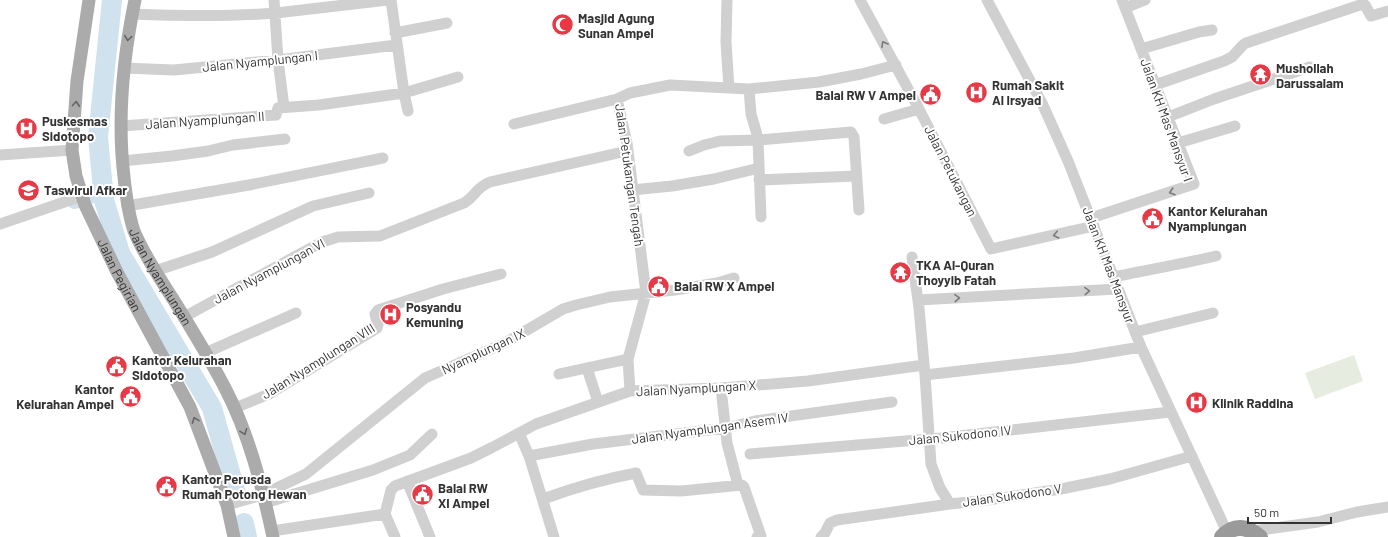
<svg xmlns="http://www.w3.org/2000/svg" width="1388" height="537" font-family="Barlow,sans-serif">
<style>
.green{fill:#e6ecdf}
.lines{fill:none;stroke-linecap:round;stroke-linejoin:round}
.canal{stroke:#cfe2ee;stroke-width:12}
.river{stroke:#cfe2ee;stroke-width:20}
.minor{stroke:#d0d0d0;stroke-width:11}
.major{stroke:#ababab;stroke-width:13}
.highway{stroke:#9a9a9a;stroke-width:16}
.oneway{stroke:#636363}
.oneway2{stroke:#7a7a7a}
.labels{text-anchor:middle;dominant-baseline:central;stroke-width:4;stroke-linejoin:round;paint-order:stroke}
.poi-label{font-size:13px;font-weight:bold;fill:#333;stroke:#fff;text-anchor:start}
.street-label{font-size:13px;fill:#333;stroke:#fff}
</style>
<rect width="100%" height="100%" fill="#fff"/>
<path class="green" d="M1354 355 1363 381 1315 399 1305 373Z"/>
<g class="lines">
<path class="canal" d="M74 203 103 194"/>
<path class="river" d="M112 0 98 137 104 200 120 253 212 408 237 497
M244 523 247 537"/>
<path class="minor" d="M274 0 278 60 284 107
M391 0 404 93 408 111
M727 0 726 42 729 88
M860 0 919 109 991 249 1094 226
M987 0 1042 103 1068 161 1141 347 1227 532
M1125 8 1145 0
M132 14C180 16 228 17 276 13 313 9 351 4 388 0
M395 33 447 23
M1141 49 1199 32 1212 30
M124 68 174 70 278 60 396 45
M1155 85 1224 61 1232 57 1243 45 1246 43 1363 4 1365 5 1371 16 1388 11
M749 89 751 114 756 131 758 140 761 217
M1168 117 1214 99 1310 67
M884 119 919 109
M514 124 617 99
M121 126 276 115 278 108 319 105 404 93 458 77
M1178 143 1235 126
M689 151 704 145 720 141 758 140 851 132 854 137 859 210
M0 155 72 150
M122 161 172 156 208 151 233 145 285 139
M759 180 856 176
M632 190 672 186 714 179 759 168
M127 206 249 185 383 158
M1091 218 1194 184 1122 0
M0 224 82 196
M912 257 919 308 925 375 931 464 940 488 950 504
M155 271 212 252 313 206 369 193
M1113 277C1148 270 1182 264 1216 256
M918 300 1118 289
M184 317 322 242 338 237 380 236 464 203C476 196 475 188 490 182L627 151
M1135 332 1213 313
M205 353 296 313
M587 368 598 402
M559 374 628 359
M925 375 1074 358 1141 347
M721 388 727 443 738 485
M630 391 628 359 646 293 627 143 617 99 630 93 670 85 749 89 819 82 861 74 896 65
M235 408 269 394 377 328 378 325 375 314 378 310 443 289 501 274
M519 433 529 456 554 537
M750 454 941 438 1170 412
M529 456 593 444 726 428 755 421 892 402
M407 481 430 537
M543 499C573 488 604 479 636 473L643 490 681 491 742 485 744 487 761 536 757 537
M265 503 373 470 410 455 432 434
M227 505 262 495 306 474 425 378 505 343 563 309 576 305 610 297 675 290 717 283 734 278
M385 514 391 490 395 486 471 458 493 447 536 424 630 391 721 388 808 381 924 365
M272 531 385 514 395 537
M1253 531 1318 522 1357 512 1388 507
M821 537 825 533 830 523 837 520 950 504 988 500 1061 489 1110 479 1192 456"/>
<g class="major">
<path id="s1" d="M89 0 77 81 72 150 76 176 85 205 117 272 190 407 227 505 234 537"/>
<path id="s2" d="M135 0C123 58 117 118 124 177 126 196 128 213 134 231 144 255 159 277 173 299 191 328 209 357 225 388 249 434 262 486 273 537"/>
</g>
<path class="highway" d="M1222 537C1234 524 1247 526 1260 537"/>
</g>
<defs><path id="oneway-chevron" d="M-2-3.5L2.5 0L-2 3.5" fill="none" stroke-width="1.6" stroke-linecap="round" stroke-linejoin="round"/></defs>
<g class="oneway">
<use href="#oneway-chevron" transform="translate(128 38) rotate(98)"/>
<use href="#oneway-chevron" transform="translate(76 104) rotate(-85)"/>
<use href="#oneway-chevron" transform="translate(195 420) rotate(-111)"/>
<use href="#oneway-chevron" transform="translate(244 432) rotate(69)"/>
</g>
<g class="oneway2">
<use href="#oneway-chevron" transform="translate(884 44) rotate(-119)"/>
<use href="#oneway-chevron" transform="translate(1172 192) rotate(162)"/>
<use href="#oneway-chevron" transform="translate(1056 235) rotate(167)"/>
<use href="#oneway-chevron" transform="translate(1087 291) rotate(-3)"/>
<use href="#oneway-chevron" transform="translate(957 298) rotate(-3)"/>
</g>
<defs>
<symbol id="mosque-disc" viewBox="-11 -11 22 22"><circle r="9.5" fill="#e63946" stroke="#fff"/><path d="M3.5-4.9A6 6 0 1 0 3.5 4.9A5 5 0 1 1 3.5-4.9Z" fill="#fff"/></symbol>
<symbol id="temple-disc" viewBox="-11 -11 22 22"><circle r="9.5" fill="#e63946" stroke="#fff"/><path d="M0-6L5-2H3V0L6.5 2.5H4V6H1.5V3h-3V6H-4V2.5H-6.5L-3 0V-2H-5Z" fill="#fff"/></symbol>
<symbol id="hospital-disc" viewBox="-11 -11 22 22"><circle r="9.5" fill="#e63946" stroke="#fff"/><path d="M-5-5h3v3.5h4V-5h3V5h-3V1.5h-4V5h-3Z" fill="#fff"/></symbol>
<symbol id="civic-disc" viewBox="-11 -11 22 22"><circle r="9.5" fill="#e63946" stroke="#fff"/><path d="M-.6-6.5H3V-4.5H.6V-3L4-1V1h2V6H-6V1h2V-1L-.6-3ZM-1.2 2.5V6h2.4V2.5Z" fill="#fff"/></symbol>
<symbol id="university-disc" viewBox="-11 -11 22 22"><circle r="9.5" fill="#e63946" stroke="#fff"/><path d="M0-5L7-2L0 1L-7-2ZM-4 1L0 2.5L4 1V4Q0 6-4 4Z" fill="#fff"/></symbol>
</defs>
<g fill-rule="evenodd">
<use href="#mosque-disc" x="550" y="12" width="25" height="25"/>
<use href="#temple-disc" x="1248" y="62" width="25" height="25"/>
<use href="#hospital-disc" x="964" y="80" width="25" height="25"/>
<use href="#civic-disc" x="918" y="82" width="25" height="25"/>
<use href="#hospital-disc" x="14" y="116" width="25" height="25"/>
<use href="#university-disc" x="16" y="178" width="25" height="25"/>
<use href="#civic-disc" x="1140" y="206" width="25" height="25"/>
<use href="#temple-disc" x="888" y="260" width="25" height="25"/>
<use href="#civic-disc" x="646" y="274" width="25" height="25"/>
<use href="#hospital-disc" x="378" y="302" width="25" height="25"/>
<use href="#civic-disc" x="104" y="354" width="25" height="25"/>
<use href="#civic-disc" x="118" y="384" width="25" height="25"/>
<use href="#hospital-disc" x="1184" y="390" width="25" height="25"/>
<use href="#civic-disc" x="154" y="474" width="25" height="25"/>
<use href="#civic-disc" x="410" y="482" width="25" height="25"/>
</g>
<g class="labels">
<g class="poi-label">
<text x="578" y="18">Masjid Agung<tspan x="578" dy="15">Sunan Ampel</tspan></text>
<text x="1276" y="68">Mushollah<tspan x="1276" dy="15">Darussalam</tspan></text>
<text x="992" y="85">Rumah Sakit<tspan x="992" dy="15">Al Irsyad</tspan></text>
<text x="916" y="95" text-anchor="end">Balai RW V Ampel</text>
<text x="42" y="121">Puskesmas<tspan x="42" dy="15">Sidotopo</tspan></text>
<text x="44" y="190">Taswirul Afkar</text>
<text x="1168" y="211">Kantor Kelurahan<tspan x="1168" dy="15">Nyamplungan</tspan></text>
<text x="916" y="265">TKA Al-Quran<tspan x="916" dy="15">Thoyyib Fatah</tspan></text>
<text x="674" y="286">Balai RW X Ampel</text>
<text x="406" y="307">Posyandu<tspan x="406" dy="15">Kemuning</tspan></text>
<text x="132" y="360">Kantor Kelurahan<tspan x="132" dy="15">Sidotopo</tspan></text>
<text x="114" y="389" text-anchor="end">Kantor<tspan x="114" dy="15">Kelurahan Ampel</tspan></text>
<text x="1212" y="403">Klinik Raddina</text>
<text x="182" y="479">Kantor Perusda<tspan x="182" dy="15">Rumah Potong Hewan</tspan></text>
<text x="438" y="488">Balai RW<tspan x="438" dy="15">XI Ampel</tspan></text>
</g>
<g class="street-label">
<text transform="translate(260 61) rotate(-6)">Jalan Nyamplungan I</text>
<text transform="translate(205 120) rotate(-4)">Jalan Nyamplungan II</text>
<text transform="translate(1167 120) rotate(70)">Jalan KH Mas Mansyur I</text>
<text transform="translate(951 171) rotate(63)">Jalan Petukangan</text>
<text transform="translate(630 175) rotate(82)">Jalan Petukangan Tengah</text>
<text transform="translate(1109 265) rotate(69)">Jalan KH Mas Mansyur</text>
<text transform="translate(269 271) rotate(-28)">Jalan Nyamplungan VI</text>
<text stroke="none"><textPath href="#s1" startOffset="286">Jalan Pegirian</textPath></text>
<text stroke="none"><textPath href="#s2" startOffset="286">Jalan Nyamplungan</textPath></text>
<text transform="translate(483 351) rotate(-25)">Nyamplungan IX</text>
<text transform="translate(318 361) rotate(-32)">Jalan Nyamplungan VIII</text>
<text transform="translate(696 388) rotate(-3)">Jalan Nyamplungan X</text>
<text transform="translate(710 428) rotate(-8)">Jalan Nyamplungan Asem IV</text>
<text transform="translate(960 435) rotate(-6)">Jalan Sukodono IV</text>
<text transform="translate(1012 495) rotate(-8)">Jalan Sukodono V</text>
</g>
</g>
<path d="M1248 517v6h83v-6" fill="none" stroke="#333333" stroke-width="2"/>
<text x="1254" y="517" font-size="12" fill="#333333" stroke="#ffffff" stroke-width="3" paint-order="stroke">50 m</text>
</svg>
